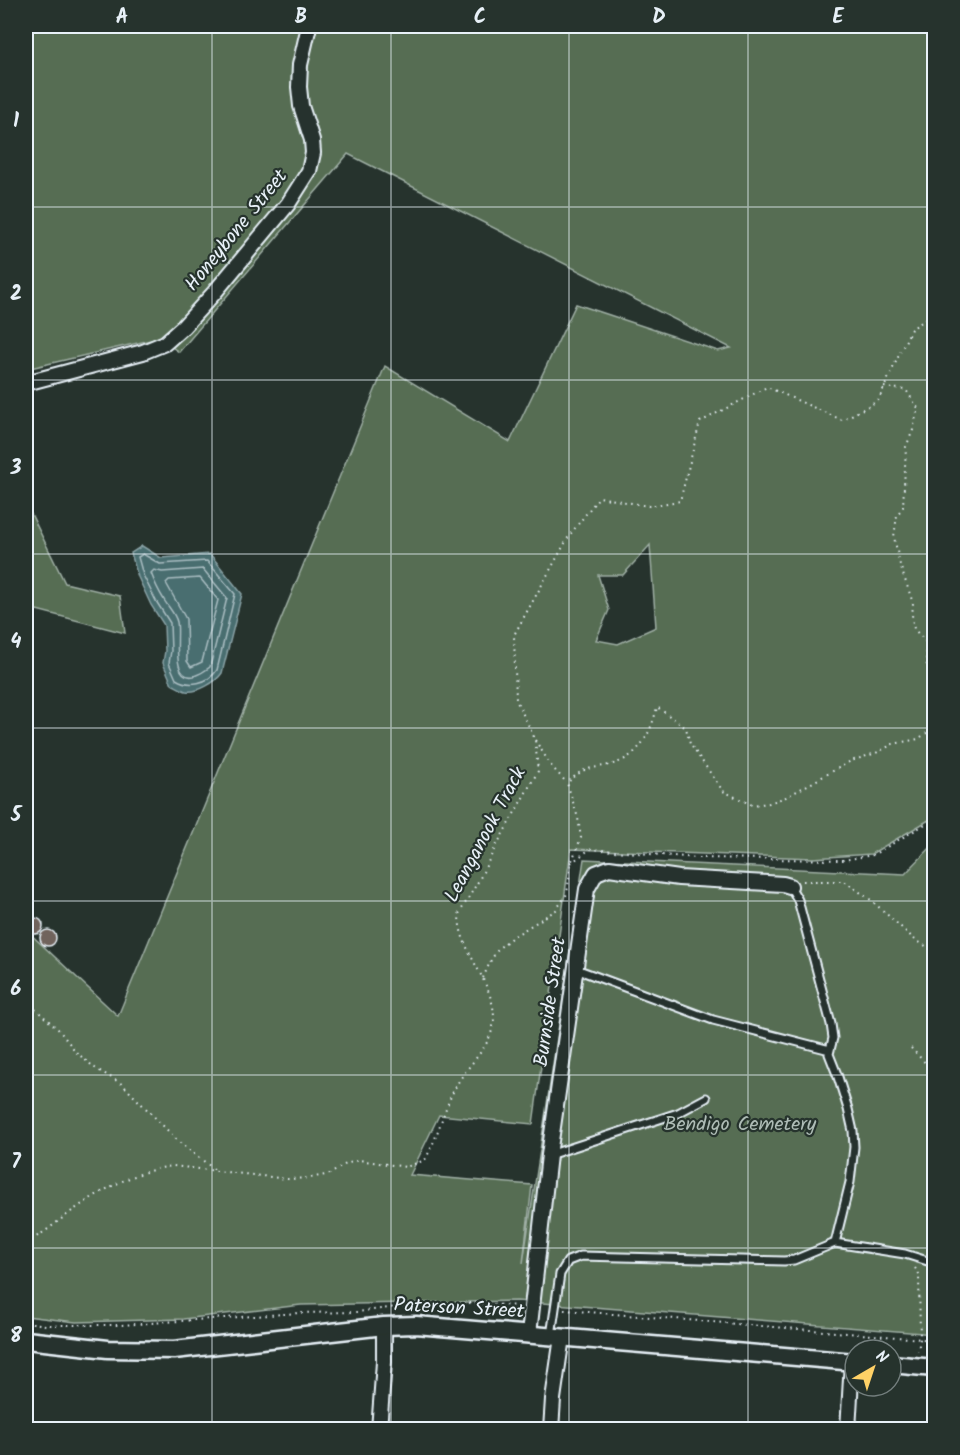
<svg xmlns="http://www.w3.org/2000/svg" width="960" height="1455" font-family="Kalam,sans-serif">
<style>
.green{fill:#566d52;stroke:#9fafa5;stroke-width:1.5;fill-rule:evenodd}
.water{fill:#4a6e70;stroke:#89a2a6;stroke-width:1.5}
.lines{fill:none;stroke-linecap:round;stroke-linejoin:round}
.shore{stroke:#a9bdc2;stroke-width:1.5}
.building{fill:#70645c;stroke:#e8f1f8;stroke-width:1.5}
.service-casing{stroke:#e8f1f8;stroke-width:11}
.minor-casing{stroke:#e8f1f8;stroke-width:18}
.tertiary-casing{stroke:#e8f1f8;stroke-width:21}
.path{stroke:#e8f1f8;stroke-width:2;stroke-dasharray:1.5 4.5;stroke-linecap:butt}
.service{stroke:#26332d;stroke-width:7}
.minor{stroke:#26332d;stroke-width:14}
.tertiary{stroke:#26332d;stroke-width:16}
.grid{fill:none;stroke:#e8f1f8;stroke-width:1.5;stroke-opacity:0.55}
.labels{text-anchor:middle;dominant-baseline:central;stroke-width:4.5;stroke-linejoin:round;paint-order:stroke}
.street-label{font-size:20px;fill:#e8f1f8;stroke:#26332d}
.park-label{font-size:20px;fill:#aebcb6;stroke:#26332d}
.neatline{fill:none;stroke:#e8f1f8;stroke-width:2}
.grid-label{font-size:20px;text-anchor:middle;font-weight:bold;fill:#e8f1f8}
</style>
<rect width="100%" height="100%" fill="#26332d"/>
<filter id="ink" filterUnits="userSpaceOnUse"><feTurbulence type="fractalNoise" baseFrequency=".0167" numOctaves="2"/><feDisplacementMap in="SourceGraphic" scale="12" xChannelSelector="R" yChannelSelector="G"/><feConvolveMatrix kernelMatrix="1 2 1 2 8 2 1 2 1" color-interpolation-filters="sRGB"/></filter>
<g filter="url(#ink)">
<path class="green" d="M26 26H934V817L871 854 813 858 571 849 533 1124 439 1115 410 1175 532 1185 523 1263 584 859 905 874 934 844V1334L517 1301 301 1305 183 1319 76 1322 26 1316V930L118 1016 385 366 510 442 576 304 718 351 731 348 348 154 179 352 159 338 26 369ZM650 545 656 627 618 644 596 640 609 610 598 575H623Z
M26 513 31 514 65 583 120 596 125 633 37 610 26 615Z"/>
<path class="water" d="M142 546 161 558 210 554 242 594 222 673C216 682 198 693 186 691 182 690 176 686 172 684L163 663 165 651 164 625 151 605 138 577 131 553Z"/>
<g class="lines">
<path class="shore" d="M143 554 160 564 207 561 235 594 217 670C208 684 189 687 176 679L169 663 171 651 170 623 156 601 143 575 138 557Z
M203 569 227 598 210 667C205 671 200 674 194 676 170 681 180 635 177 622 175 613 167 606 163 598 158 590 154 581 151 573L154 570 162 572Z
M200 578 218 600 202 662 191 667 187 661 186 619 166 583 169 580Z"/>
</g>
<path class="building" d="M27 926a8 8 0 1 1 16 0a8 8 0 1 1-16 0Z
M40 938a8 8 0 1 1 16 0a8 8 0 1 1-16 0Z"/>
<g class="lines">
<defs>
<path id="service" d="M790 886 798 900 831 1024 833 1038 829 1054 838 1077 848 1109 853 1131 854 1147 850 1182 835 1243
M576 969 713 1020 830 1050
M549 1155 678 1113 706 1098
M551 1336 560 1274 568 1261 581 1256 784 1261 794 1260 835 1243 905 1254 934 1263"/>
<path id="minor" d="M26 383 143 352 165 343 183 327 214 293 288 204 309 171 313 153 312 140 301 106 299 87 300 65 309 26
M529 1334 549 1155 587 889 596 873 609 868 679 878 783 884 790 886
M379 1430 384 1362V1326
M551 1430 553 1399 562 1337
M848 1430 852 1361"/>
<path id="tertiary" d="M26 1340 108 1349 174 1350 384 1326 416 1325 855 1362
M891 1364 934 1368"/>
</defs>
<use href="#service" class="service-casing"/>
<use href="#minor" class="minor-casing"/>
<use href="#tertiary" class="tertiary-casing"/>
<path class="path" d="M884 387 906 390 918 408 913 430 906 447 903 507 897 515 894 537 900 565 913 603 912 618 914 629 927 643 926 662 934 687 932 697 934 710
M535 740 552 767 567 783
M571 863 590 849 697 858 843 860 873 855 934 819
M803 881H844L871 900 914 939 934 951
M483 978 491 960 499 948 511 938 556 910 567 894 571 863 581 838 578 818 567 783C586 766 585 770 609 765 638 759 651 734 657 707L686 728 690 744 723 791 752 805 769 803 786 797 851 761 876 753 893 744 918 739 934 728
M26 1001 58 1029 77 1053 95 1068 122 1084 179 1142 215 1170
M911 1048 934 1072
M26 1242C40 1236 52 1226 64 1217 96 1193 133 1171 173 1166L288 1179 310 1178 330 1174 346 1164 359 1160 406 1167 425 1160C438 1137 443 1111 455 1088 470 1058 504 1041 491 999 482 969 459 946 459 914L479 880 495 848 538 771 535 739 516 700 514 635 569 536 599 497 648 506 680 501 700 422 767 387 842 420 878 401 911 329 934 314
M915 1268 919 1274 920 1339 918 1351
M564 1310 934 1340
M26 1322 46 1325H121L299 1313 357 1312 397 1307 470 1303 519 1306"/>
<use href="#service" class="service"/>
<use href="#minor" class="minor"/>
<use href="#tertiary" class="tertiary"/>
</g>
</g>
<path class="grid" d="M212 26V1430M391 26V1430M569 26V1430M748 26V1430M26 207H934M26 380H934M26 554H934M26 728H934M26 901H934M26 1075H934M26 1248H934"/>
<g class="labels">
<g class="street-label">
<text transform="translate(237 231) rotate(-51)">Honeybone Street</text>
<text transform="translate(486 835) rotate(-62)">Leanganook Track</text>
<text transform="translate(551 1002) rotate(-82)">Burnside Street</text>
<text transform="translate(459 1309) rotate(3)">Paterson Street</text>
</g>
<g class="park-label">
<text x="740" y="1125">Bendigo Cemetery</text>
</g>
</g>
<rect width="960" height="1455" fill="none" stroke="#26332d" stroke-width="66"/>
<g transform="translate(873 1368) rotate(39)"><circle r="28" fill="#26332d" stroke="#747f7e" stroke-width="1.5"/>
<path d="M0-4.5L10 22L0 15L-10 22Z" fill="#ffd166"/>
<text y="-9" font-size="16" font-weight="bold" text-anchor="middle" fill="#e8f1f8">N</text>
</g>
<rect x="33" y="33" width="894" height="1389" class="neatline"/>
<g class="grid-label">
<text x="122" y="23">A</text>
<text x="301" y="23">B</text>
<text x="480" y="23">C</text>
<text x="659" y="23">D</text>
<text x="838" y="23">E</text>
<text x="16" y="127">1</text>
<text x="16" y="300">2</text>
<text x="16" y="474">3</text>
<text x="16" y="648">4</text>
<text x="16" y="821">5</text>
<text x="16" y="995">6</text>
<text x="16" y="1168">7</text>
<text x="16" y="1342">8</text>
</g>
</svg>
